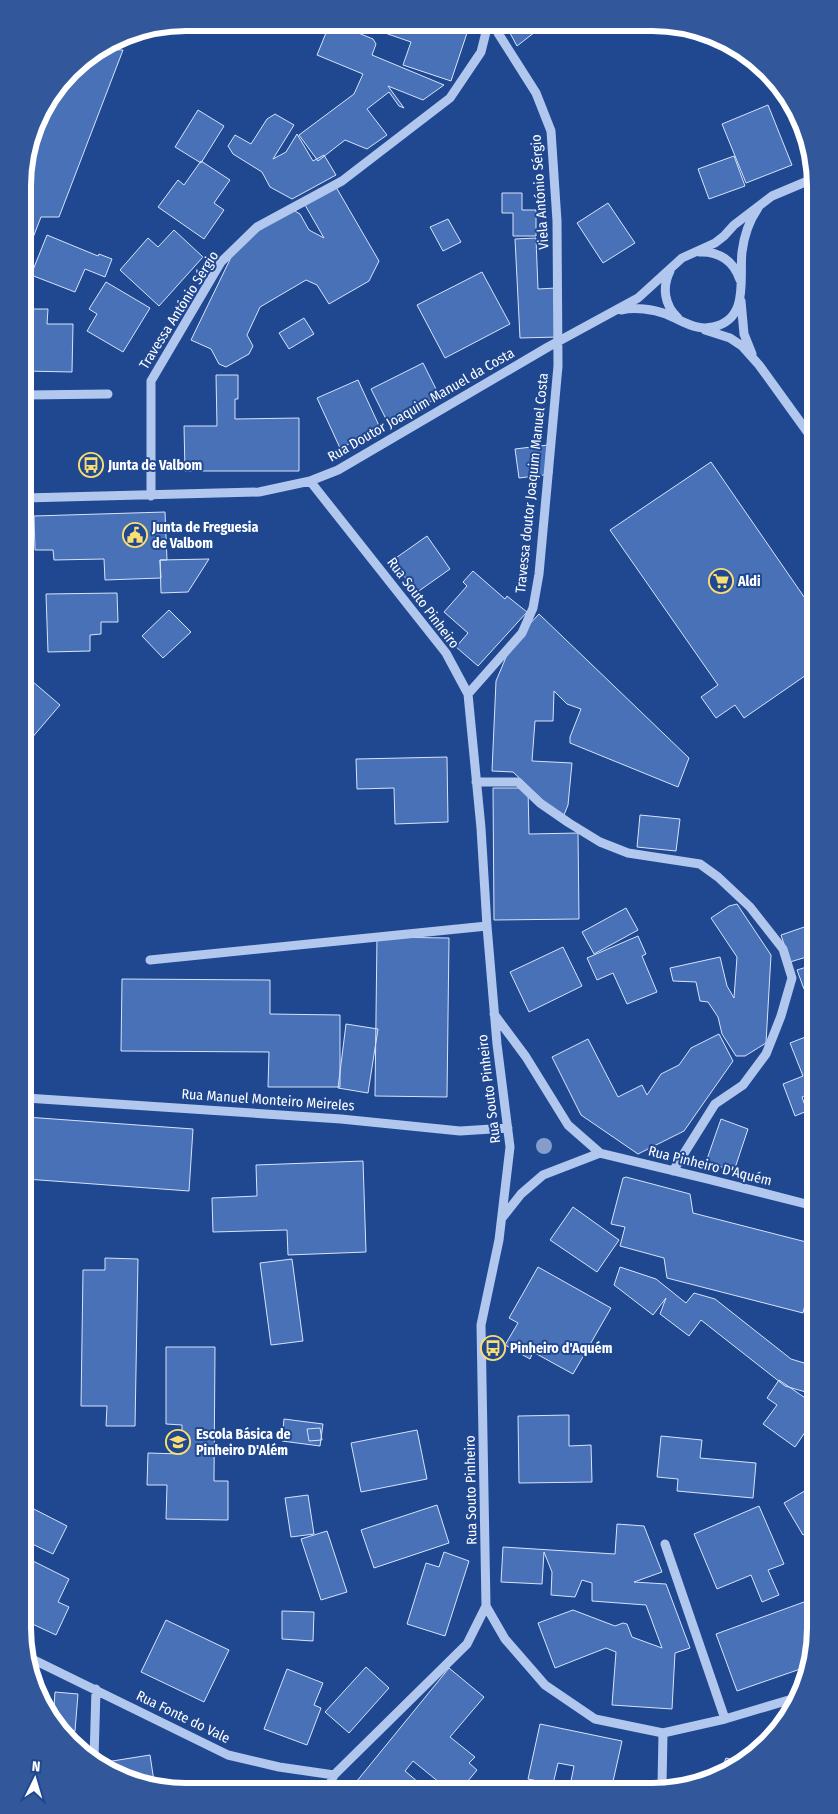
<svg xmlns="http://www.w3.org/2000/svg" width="838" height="1814" font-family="'Fira Sans Condensed',sans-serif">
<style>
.building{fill:#4971b8;stroke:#d6e3f9}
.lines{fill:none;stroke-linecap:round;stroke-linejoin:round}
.minor{stroke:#b1c7ed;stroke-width:9}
.tree{fill:#849dca}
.labels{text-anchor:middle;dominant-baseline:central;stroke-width:4;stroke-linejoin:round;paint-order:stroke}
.street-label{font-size:14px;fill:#fff;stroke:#204891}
.poi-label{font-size:14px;font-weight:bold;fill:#fff;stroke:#204891;text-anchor:start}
.rim{fill:none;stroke:#fff;stroke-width:6}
</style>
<rect width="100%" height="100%" fill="#204891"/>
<path class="building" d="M330 23H334L373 39 376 44 372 55 444 85 423 100 388 86 404 108 399 106 389 92 367 109 387 135 367 149 345 140 318 161 299 135 354 94 363 74 317 55Z
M359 24H440L467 33 451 81 403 65 411 42Z
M505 24 544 25 517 46Z
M100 49 123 50 59 217H41L24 261 23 175 37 124H47V103L78 63Z
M768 105 792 165 746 183 722 124Z
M198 110 224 126 201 163 175 147Z
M275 114 294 125 273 159 286 152 297 134 313 161 324 155 336 175 292 199 270 187 262 172 233 154 228 146 235 135 251 144 267 119Z
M734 156 745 186 709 199 698 169Z
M201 161 230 180 214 203 224 210 204 239 158 207 178 180 184 185Z
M336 187 379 261 369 281 329 304 317 285 306 280 260 307 247 335 253 346 249 354 226 367 219 364 211 349 191 340 238 243 293 210 300 214 309 230 324 238 305 205Z
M502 193H522V210H536V236H513V213H502Z
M608 203 635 243 603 263 577 223Z
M448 219 461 242 443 251 430 227Z
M174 230 203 257 159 306 120 270 148 238 158 247Z
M47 235 98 256 99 254 112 259 105 277 85 269 75 292 31 275Z
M536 238 538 289 556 288 558 337 520 338 515 239Z
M482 272 510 324 445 358 417 305Z
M106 282 150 308 123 352 87 331 97 314 89 309Z
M23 309H48L47 324H73L72 372 24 371Z
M304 318 314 334 289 349 279 333Z
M423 363 440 397 388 423 371 389Z
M216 375H238V399H235V419L299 418V471H185L184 426H217Z
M358 380 381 430 340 448 317 398Z
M548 445 552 474 519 478 515 449Z
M711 462 811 607 812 671 744 718 735 705 716 718 701 697 718 685 610 530Z
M165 512 167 560H160L161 578 105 580 104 559 54 560 53 550H35L34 516Z
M427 536 450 569 416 593 393 560Z
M209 559 188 592 161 593 160 560Z
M473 571 505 599 507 596 527 612 478 666 456 647 468 633 444 612 467 586 463 582Z
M117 593 118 622H101V634L90 635V651L48 652 46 594Z
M169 610 191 632 163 658 142 636Z
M539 614 689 758 678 787 570 743V737L581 709 567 704 554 691 553 721H535L532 761 572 763 568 805 564 815 553 810 513 772 492 771 496 681 512 643Z
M25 675 60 705 25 746Z
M447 757 448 822 395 824 394 788 357 789 356 759Z
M493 788H528L529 834 578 833 579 919 494 920Z
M640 815 680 819 676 851 637 847Z
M737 904 771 955 766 1043 745 1056H736L722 1034 718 1017 708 1002 700 1001 696 982 673 981 670 968 720 957 727 986 734 998 737 957 711 918 729 906Z
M626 908 638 930 594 954 582 932Z
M813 924V955L790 962 781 935Z
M638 936 646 954 642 956 657 992 627 1004 613 973 597 980 587 958Z
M377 937 449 938 447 1097 375 1096Z
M563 947 582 986 529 1012 510 972Z
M813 965V986L804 989 797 970Z
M122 979 270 980V1014L340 1015V1087H268L269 1052 121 1051Z
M346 1024 378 1029 368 1093 338 1088Z
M719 1034 733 1061 684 1131 638 1154 581 1115 552 1057 588 1039 618 1097 642 1085 647 1095 661 1074 679 1065 691 1048Z
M813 1034V1092L802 1097 807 1111 795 1116 783 1084 803 1076 790 1043Z
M26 1117 193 1129 189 1191 26 1179Z
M721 1119 748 1129 734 1171 706 1162Z
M363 1161 366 1252 288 1255 287 1230 213 1232 212 1198 257 1196 256 1165Z
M626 1177 690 1194 693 1213 814 1244V1308L805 1305 803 1313 667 1278 664 1258 620 1246 625 1227 611 1224 623 1178Z
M573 1207 619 1240 597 1272 550 1240Z
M105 1258 138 1259 135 1426H106L107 1406H81L83 1270H105Z
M292 1259 303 1341 271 1345 260 1263Z
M538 1267 611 1308 573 1374 533 1352 530 1359 505 1345 518 1323 509 1318Z
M620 1267 656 1279 686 1303 694 1293 715 1299 791 1359 814 1366V1397L809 1393 785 1386 701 1320 689 1336 660 1314 666 1298 653 1315 614 1285Z
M166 1347H215L214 1481H228V1520L166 1519 167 1485H147L148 1453 182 1454V1425L166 1424Z
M779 1380 814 1404V1419L795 1447 763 1424 777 1405 767 1398Z
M569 1415V1446L591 1445 592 1482 519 1483 518 1416Z
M284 1419 323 1424 320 1446 282 1441Z
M320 1428 322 1440 309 1441 307 1429Z
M417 1430 427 1479 361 1492 351 1443Z
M661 1436 702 1440 700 1458 756 1463 753 1498 677 1491 678 1479 657 1477Z
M815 1485V1528L803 1535 784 1503Z
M308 1495 314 1534 291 1537 285 1498Z
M437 1505 449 1543 374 1568 361 1530Z
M28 1506 67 1526 53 1554 28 1542Z
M759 1506 784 1564 768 1570 779 1595 762 1602 751 1575 717 1589 694 1534Z
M617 1524 644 1526 662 1572 634 1582 666 1584 690 1648 675 1653 672 1709 612 1705 616 1652 606 1648 555 1668 538 1623 573 1610 615 1626 623 1623 627 1624 632 1637 662 1648 646 1605 592 1601V1583L582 1580 575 1597 551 1595 552 1572 544 1552 542 1584 501 1582 503 1547 615 1554Z
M327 1531 347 1592 321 1600 301 1539Z
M444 1552 469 1561 445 1636 407 1624 426 1563 439 1567Z
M31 1560 69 1579 58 1602 69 1607 56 1635 28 1622V1567Z
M815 1598V1639L809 1666 737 1691 716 1634Z
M282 1611 314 1612 313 1641 282 1639Z
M166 1620 229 1650 204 1702 141 1672Z
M366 1667 389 1688 349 1733 325 1712Z
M449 1668 484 1697 450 1737 475 1757 469 1763 477 1770 463 1787H445L413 1761 405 1771 418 1782 414 1787H352Z
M287 1669 323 1683 314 1705 321 1708 307 1745 264 1729Z
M55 1692 78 1694 75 1731 60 1730 53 1722Z
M540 1724 622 1741 612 1786H570L574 1766 558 1763 553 1784 528 1779Z
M77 1735 79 1751 66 1737Z
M150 1755 155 1788 106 1765V1762Z
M726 1758 743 1763 724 1772 721 1771Z
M686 1778 701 1783 694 1786H684Z"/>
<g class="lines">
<path class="minor" d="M699 252C719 251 734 261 740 280
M670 271C662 287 664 305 678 318
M741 301 744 334 752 354
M621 310C635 307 653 309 666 314 683 321 695 331 713 327 750 319 739 278 742 252 744 236 749 221 758 208
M705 330 730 338 742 346 759 365 811 437
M310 481 446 653 468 694 481 828 487 926 497 1044 510 1147 499 1240 481 1325 486 1606 467 1644 334 1775 328 1788
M151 496V381L221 262 257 227 342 181 450 98 481 52 488 24
M24 498 259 492 310 481 338 470 548 347 638 298 682 258 715 243 724 236 734 225 772 196 810 180
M27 498 28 395 108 394
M468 694 522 633 533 608 539 574 558 366 557 221 551 131 536 93 498 33V24
M476 782H518L540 803 569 823 600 842 628 853 700 864 718 877 750 907 783 949 792 978 781 1016 766 1054 743 1085 715 1104 673 1171
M150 960 487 926
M494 1014 526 1057 568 1125 600 1153 708 1179 814 1206
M26 1098 341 1119 460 1131 508 1128
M502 1218 521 1194 543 1175 600 1153
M665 1544 725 1719
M486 1606 505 1639 545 1685 595 1719 663 1733 662 1786
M28 1657 228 1755 279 1767 334 1775
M663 1733 725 1719 799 1697
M94 1759 96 1689"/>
</g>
<circle class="tree" cx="544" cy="1146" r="8"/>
<defs>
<symbol id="bus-ring" viewBox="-11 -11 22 22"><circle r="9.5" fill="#204891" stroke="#fade72" stroke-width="1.5"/><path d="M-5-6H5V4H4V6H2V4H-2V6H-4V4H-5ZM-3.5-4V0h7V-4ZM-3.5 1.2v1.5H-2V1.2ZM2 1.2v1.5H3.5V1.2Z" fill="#fade72"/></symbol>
<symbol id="civic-ring" viewBox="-11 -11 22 22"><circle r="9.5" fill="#204891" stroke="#fade72" stroke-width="1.5"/><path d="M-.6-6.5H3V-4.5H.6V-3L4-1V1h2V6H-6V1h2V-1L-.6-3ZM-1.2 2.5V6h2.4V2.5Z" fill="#fade72"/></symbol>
<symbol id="supermarket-ring" viewBox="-11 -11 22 22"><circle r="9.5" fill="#204891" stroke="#fade72" stroke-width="1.5"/><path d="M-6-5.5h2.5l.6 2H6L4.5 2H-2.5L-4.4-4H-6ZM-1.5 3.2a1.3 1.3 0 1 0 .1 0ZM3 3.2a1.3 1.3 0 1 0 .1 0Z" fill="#fade72"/></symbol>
<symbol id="school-ring" viewBox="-11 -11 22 22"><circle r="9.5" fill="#204891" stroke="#fade72" stroke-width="1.5"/><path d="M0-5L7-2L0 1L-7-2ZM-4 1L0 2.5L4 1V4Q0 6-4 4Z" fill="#fade72"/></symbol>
</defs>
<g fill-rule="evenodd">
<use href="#bus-ring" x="77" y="451" width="28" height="28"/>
<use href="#civic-ring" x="121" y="521" width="28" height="28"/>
<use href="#supermarket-ring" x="707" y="567" width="28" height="28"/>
<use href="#bus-ring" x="479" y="1334" width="28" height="28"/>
<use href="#school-ring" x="164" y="1428" width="28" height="28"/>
</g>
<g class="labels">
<g class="street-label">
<text transform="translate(540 192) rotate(-94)">Viela António Sérgio</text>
<text transform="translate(179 310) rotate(-58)">Travessa António Sérgio</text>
<text transform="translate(421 405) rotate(-30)">Rua Doutor Joaquim Manuel da Costa</text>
<text transform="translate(532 483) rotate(-84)">Travessa doutor Joaquim Manuel Costa</text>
<text transform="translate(423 603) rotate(53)">Rua Souto Pinheiro</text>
<text transform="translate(489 1089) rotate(-97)">Rua Souto Pinheiro</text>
<text transform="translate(268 1100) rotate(4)">Rua Manuel Monteiro Meireles</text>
<text transform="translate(710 1166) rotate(14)">Rua Pinheiro D'Aquém</text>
<text transform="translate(471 1490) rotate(-91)">Rua Souto Pinheiro</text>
<text transform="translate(183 1717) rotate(26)">Rua Fonte do Vale</text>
</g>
<g class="poi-label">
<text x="108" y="465">Junta de Valbom</text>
<text x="152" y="527">Junta de Freguesia<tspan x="152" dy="16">de Valbom</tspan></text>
<text x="738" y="581">Aldi</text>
<text x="510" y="1348">Pinheiro d'Aquém</text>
<text x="196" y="1434">Escola Básica de<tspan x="196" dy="16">Pinheiro D'Além</tspan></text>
</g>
</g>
<path d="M0 0H838V1814H0ZM186 31H652A155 155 0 0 1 807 186V1628A155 155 0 0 1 652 1783H186A155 155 0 0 1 31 1628V186A155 155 0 0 1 186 31Z" fill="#32579a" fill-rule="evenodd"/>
<path class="rim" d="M186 31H652A155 155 0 0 1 807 186V1628A155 155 0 0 1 652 1783H186A155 155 0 0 1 31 1628V186A155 155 0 0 1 186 31Z"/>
<g transform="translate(35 1779) rotate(5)" stroke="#204891" stroke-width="4" paint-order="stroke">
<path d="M0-4L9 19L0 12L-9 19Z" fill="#ffffff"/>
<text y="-8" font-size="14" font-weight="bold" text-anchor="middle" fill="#ffffff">N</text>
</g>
</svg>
